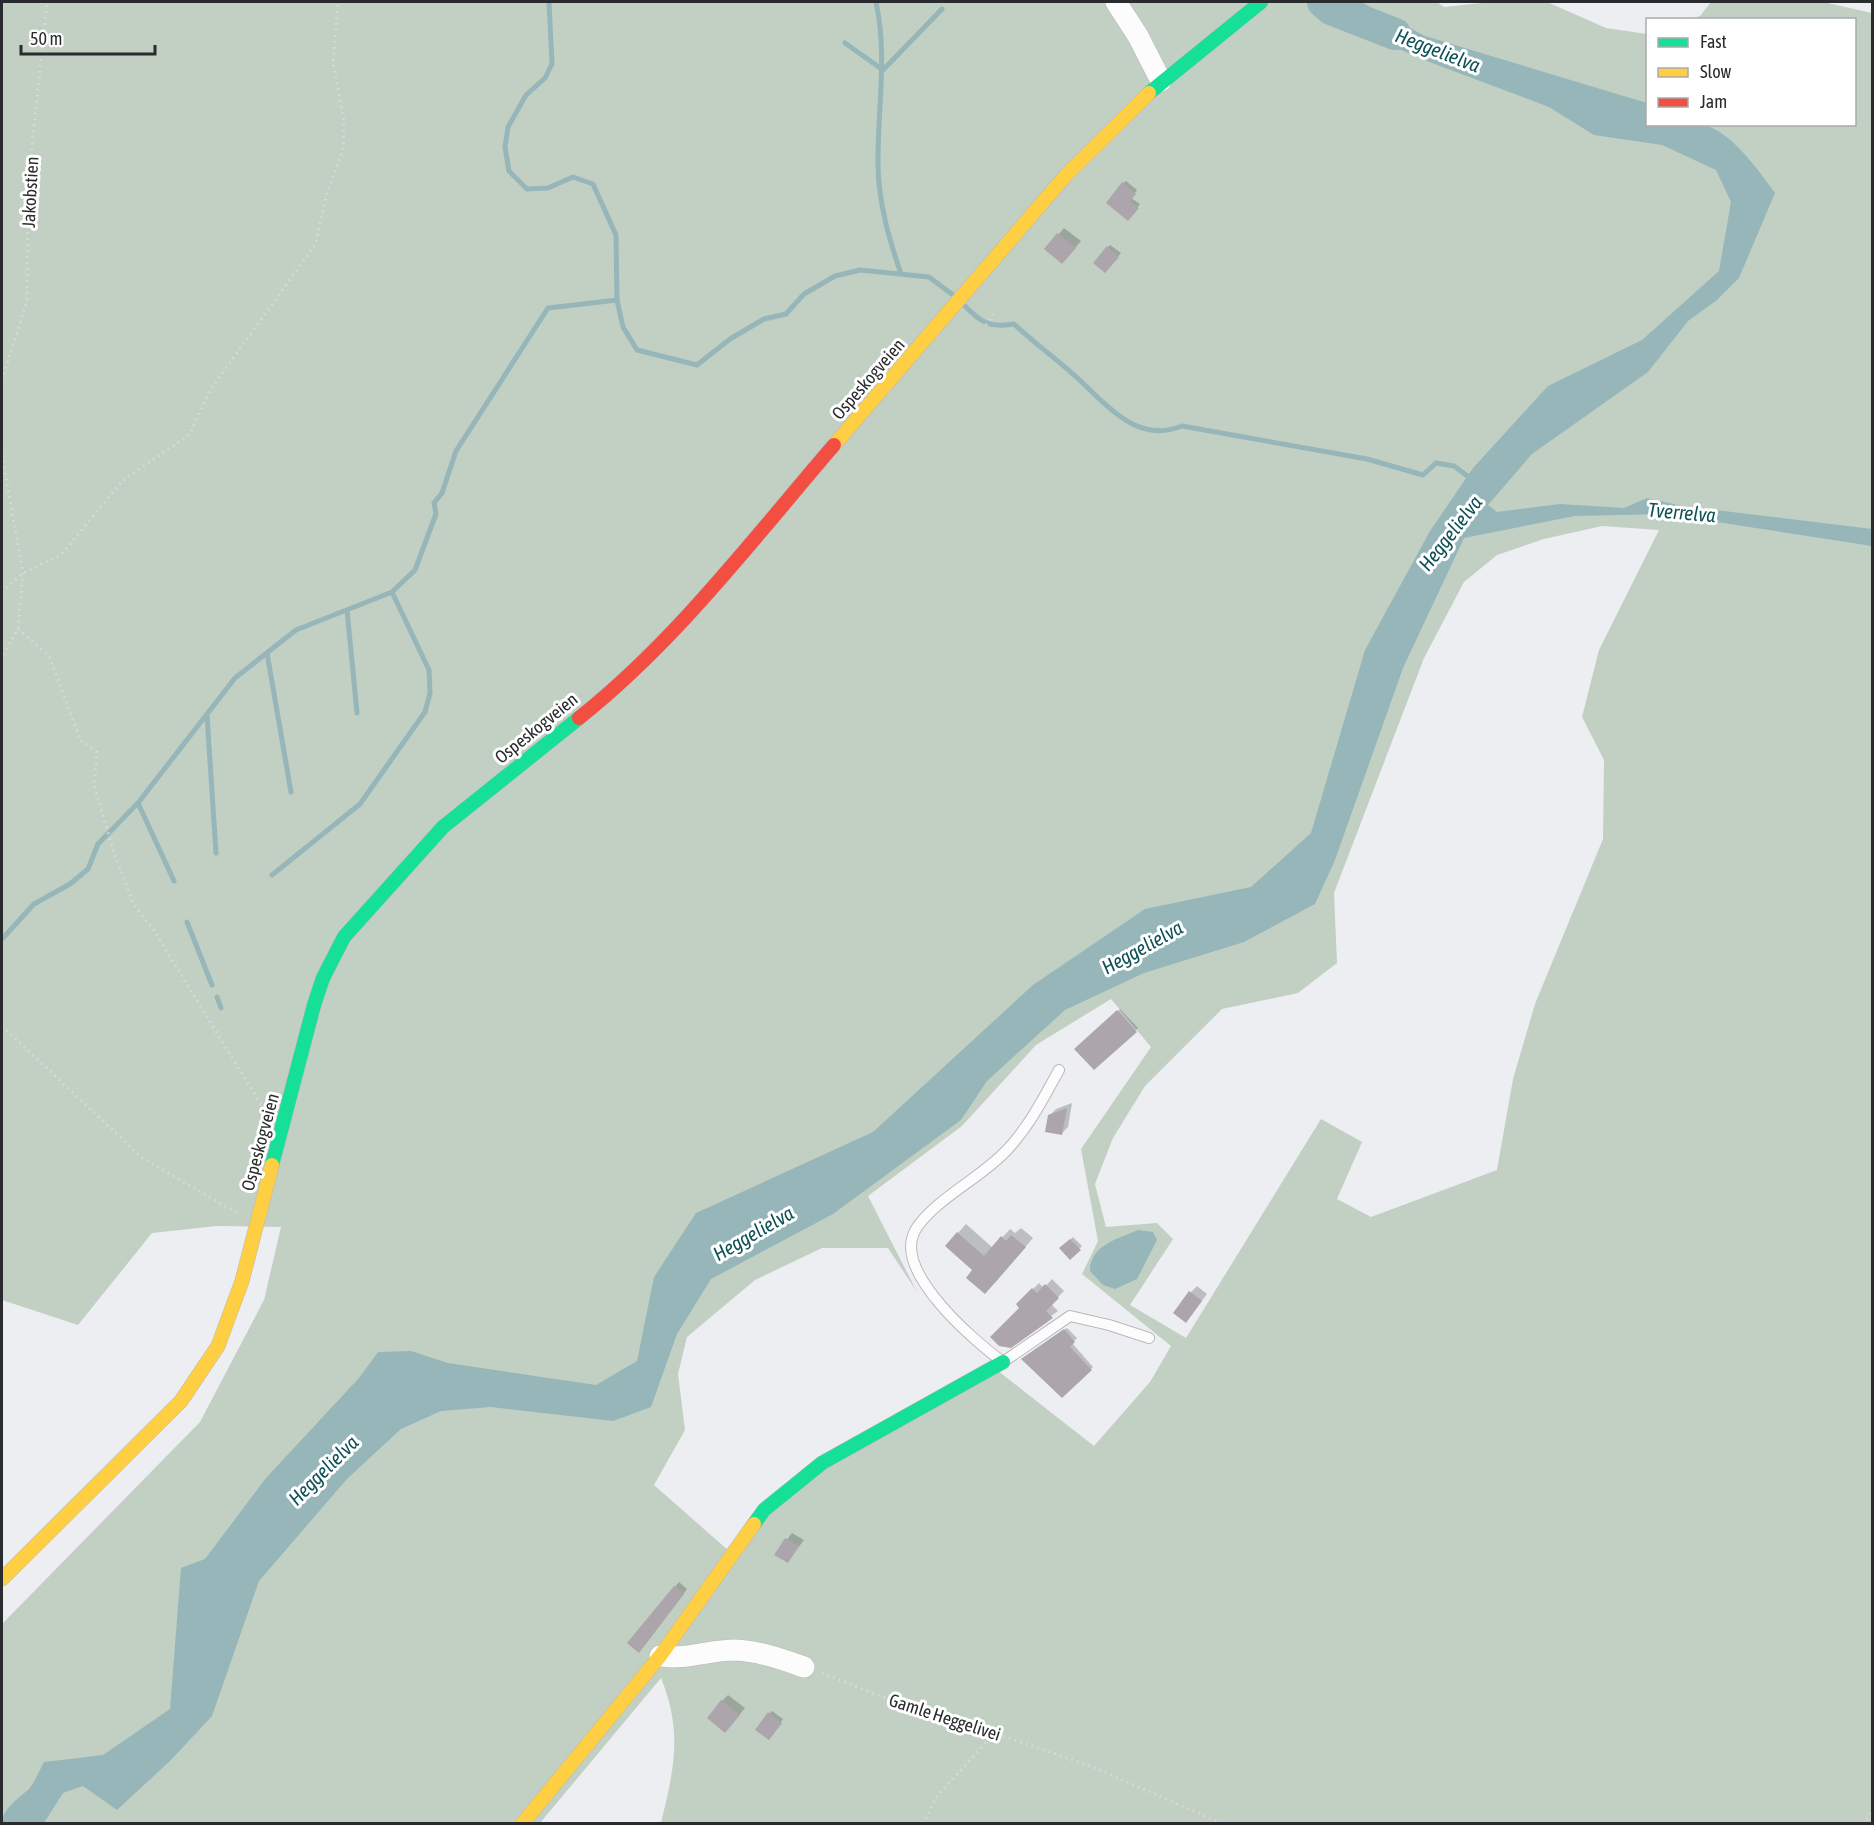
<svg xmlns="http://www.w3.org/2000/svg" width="1874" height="1825" font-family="'Asap Condensed',sans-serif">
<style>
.forest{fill:#c1d0c3;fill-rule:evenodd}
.water{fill:#96b6b9}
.shadow{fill:#0003}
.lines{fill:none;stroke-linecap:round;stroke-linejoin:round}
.stream{stroke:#96b6b9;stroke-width:5}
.river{stroke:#96b6b9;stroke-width:32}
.building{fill:#aca6ac}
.lane-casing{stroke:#b9b9bc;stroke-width:12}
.street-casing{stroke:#b9b9bc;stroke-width:22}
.fast-casing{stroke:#b9b9bc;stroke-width:15}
.slow-casing{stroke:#b9b9bc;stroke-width:15}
.jam-casing{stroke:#b9b9bc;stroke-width:15}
.path{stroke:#d9dada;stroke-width:3;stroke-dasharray:1.5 4.5;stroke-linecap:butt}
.lane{stroke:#fcfcfd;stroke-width:10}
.street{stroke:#fcfcfd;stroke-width:21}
.fast{stroke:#16e098;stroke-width:14}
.slow{stroke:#ffcf43;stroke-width:14}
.jam{stroke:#f24e42;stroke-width:14}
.labels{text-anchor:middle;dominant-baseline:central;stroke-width:6;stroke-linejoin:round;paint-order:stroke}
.street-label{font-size:18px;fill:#2a2b2e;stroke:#fff}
.water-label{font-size:20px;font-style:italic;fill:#0f5155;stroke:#fff}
</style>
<rect width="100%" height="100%" fill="#edeef2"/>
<path class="forest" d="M2 2H1437L1444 7 1491 2H1547L1606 28 1647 34 1648 124H1854V20L1690 19 1700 16 1711 2H1823L1872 13V1823H661C674 1769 683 1732 661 1678L540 1823H2V1624L200 1422 264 1300 281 1227 217 1226 152 1233 78 1325 2 1300ZM1602 526 1659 530 1599 650 1582 717 1604 760 1603 839 1535 1004 1513 1079 1497 1170 1371 1217 1337 1199 1362 1142 1321 1119 1186 1338 1130 1305 1173 1239 1157 1223 1106 1227 1095 1184 1113 1138 1145 1086 1222 1009 1298 993 1337 963 1334 893 1424 658 1464 582 1497 555 1544 539ZM1111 999 1151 1047 1081 1149 1098 1241 1082 1274 1171 1346 1150 1382 1094 1446 993 1367 763 1503 729 1551 654 1485 685 1430 678 1374 687 1337 755 1280 822 1248H888L917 1292 868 1196 962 1126 1036 1045Z"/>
<path class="water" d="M1356 2H1361L1425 36 1647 103 1648 124C1665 124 1683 123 1700 124 1729 128 1759 171 1775 193L1739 278 1717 300 1688 321 1648 372 1532 454 1488 505 1497 512 1560 504 1624 508 1647 498 1682 506 1872 529V546L1665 514 1575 516 1464 538 1403 668 1335 860 1315 904 1244 942 1144 973 1065 1010 987 1081 961 1120 833 1214 711 1279 677 1334 651 1407 613 1421 491 1407 441 1411 401 1429 347 1479 259 1581 212 1716 171 1760 117 1810 83 1786 63 1793 44 1823H2C2 1809 19 1798 29 1789 35 1782 39 1771 44 1762L103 1755 170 1709 181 1568 205 1559 266 1478 359 1378 378 1352 411 1351 448 1363 596 1385 637 1361 654 1277 696 1213 873 1132 1033 985 1145 909 1251 887 1311 833 1365 650 1430 531 1473 468 1548 386 1642 340 1719 271 1731 202 1716 170 1662 145 1594 135 1549 107 1432 63 1353 30Z
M1138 1230 1153 1232 1157 1240 1137 1279 1115 1289 1103 1285 1090 1271C1090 1245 1118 1239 1138 1230Z"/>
<path class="shadow" d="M1126 181 1137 190 1131 198 1140 204 1128 219 1123 183Z
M1064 228 1081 241 1068 256 1046 249Z
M1110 245 1121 253 1105 271 1095 262Z
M1120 1009 1138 1028 1094 1068 1076 1049Z
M1072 1103 1068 1127 1062 1133 1050 1115 1056 1109Z
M966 1224 993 1248 1010 1229 1015 1233 1021 1228 1033 1238 994 1284 974 1270 958 1233Z
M1073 1237 1082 1246 1070 1258 1061 1248Z
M1052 1279 1064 1291 1051 1304 1058 1311 1010 1346 1021 1308 1018 1304 1039 1283 1044 1288Z
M1197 1286 1207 1294 1191 1315V1292Z
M1067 1328 1077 1338 1072 1343 1093 1367 1062 1396 1026 1356Z
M792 1533 804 1540 788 1561 776 1554Z
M679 1582 687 1589 643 1647 675 1587Z
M728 1695 745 1708 731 1725 722 1701Z
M772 1711 783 1719 771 1735 770 1713Z"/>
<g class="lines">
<path class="stream" d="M549 2 552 64 545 78 526 95 508 127 505 147 509 171 527 189 548 188 573 177 593 184 616 235 617 300 623 327 637 350 697 365 730 339 764 319 786 314 804 294 835 276 860 270 929 277 953 295
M876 2C888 57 877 111 878 167 879 204 889 239 901 274
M845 43 883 70 942 9
M964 305C981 323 990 328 1014 324 1033 342 1054 357 1074 375 1105 402 1135 445 1182 426L1367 459 1423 475 1436 463 1454 466 1474 481
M347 610 357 713
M267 653 291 792
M207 715 216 853
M138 803 174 881
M272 875 360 804 425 712 430 693 429 670 392 592
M187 922 212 985
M2 939 34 904 70 884 88 869 98 844 138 803 235 678 296 630 392 592 415 570 436 514 434 503 442 493 456 451 548 308 617 300
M217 997 221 1008"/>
<path class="river" d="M1323 2 1331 9 1395 34"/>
</g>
<path class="building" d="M1122 182 1136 194 1130 201 1139 208 1128 221 1106 203Z
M1057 233 1076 248 1062 264 1044 249Z
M1107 246 1119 257 1105 273 1093 263Z
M1117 1010 1137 1032 1094 1070 1074 1049Z
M1067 1108 1062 1135 1045 1132 1048 1115Z
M957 1232 984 1256 1001 1236 1006 1241 1011 1235 1026 1247 985 1294 966 1278 972 1270 945 1246Z
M1070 1239 1081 1250 1070 1260 1059 1248Z
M1045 1284 1059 1298 1046 1311 1053 1318 1011 1348 999 1346 990 1337 1019 1308 1016 1304 1032 1288 1037 1293Z
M1189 1291 1202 1301 1186 1323 1173 1313Z
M1064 1329 1075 1342 1070 1347 1092 1370 1062 1398 1021 1359Z
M785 1538 799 1546 788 1563 774 1555Z
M674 1586 684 1594 639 1653 627 1643Z
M721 1700 740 1715 725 1733 707 1718Z
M768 1712 782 1723 769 1740 755 1730Z"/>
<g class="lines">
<defs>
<path id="lane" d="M1059 1070C1043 1099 1029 1127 1006 1151 986 1172 960 1186 938 1205 930 1212 918 1223 914 1233 895 1273 974 1341 1003 1362L1070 1316 1109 1325 1149 1338"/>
<path id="street" d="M1116 2 1138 36 1161 81
M660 1656C685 1660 709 1650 735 1650 759 1651 781 1659 804 1667"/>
<path id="fast" d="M1149 93 1261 2
M272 1165 314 1005 323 978 344 937 443 827 579 718
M754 1524 764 1510 822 1463 1003 1362"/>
<path id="slow" d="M834 445 1067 174 1149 93
M2 1579 181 1401 218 1346 242 1281 272 1165
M522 1824 660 1656 754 1524"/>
<path id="jam" d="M579 718C677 640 753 539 834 445"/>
</defs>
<use href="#lane" class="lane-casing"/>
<use href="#street" class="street-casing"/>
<use href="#fast" class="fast-casing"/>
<use href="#slow" class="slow-casing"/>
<use href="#jam" class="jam-casing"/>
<path class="path" d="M986 325 993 314
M2 380 27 301 28 185 47 2
M2 455 23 573 18 629 2 657
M2 592 23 573 61 555 122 481 189 435 210 390 315 245 327 193 343 150 344 122 333 63 338 2
M18 629 49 656 81 741 97 752 94 785 114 853 134 905 153 929 260 1103 265 1107
M2 1026 141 1157 237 1213
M822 1673 903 1705 995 1733 1093 1767 1223 1824
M923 1824 937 1796 995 1733
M1863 1824 1872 1811"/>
<use href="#lane" class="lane"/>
<use href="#street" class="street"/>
<use href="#fast" class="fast"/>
<use href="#slow" class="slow"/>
<use href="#jam" class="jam"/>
</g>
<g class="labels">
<g class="street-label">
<text transform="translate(30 192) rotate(-87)">Jakobstien</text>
<text transform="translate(868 379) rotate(-49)">Ospeskogveien</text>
<text transform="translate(536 728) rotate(-39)">Ospeskogveien</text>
<text transform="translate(260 1142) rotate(-75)">Ospeskogveien</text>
<text transform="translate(945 1717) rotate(18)">Gamle Heggelivei</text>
</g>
<g class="water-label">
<text transform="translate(1438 50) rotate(21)">Heggelielva</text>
<text transform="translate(1682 512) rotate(5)">Tverrelva</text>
<text transform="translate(1450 533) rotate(-52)">Heggelielva</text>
<text transform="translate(1142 947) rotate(-29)">Heggelielva</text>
<text transform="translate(753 1233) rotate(-30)">Heggelielva</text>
<text transform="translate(323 1470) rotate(-45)">Heggelielva</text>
</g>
</g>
<rect width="1874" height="1825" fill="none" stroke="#2a2b2e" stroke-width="6"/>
<rect x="1646" y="18" width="210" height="108" fill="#ffffff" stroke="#aaaaab" stroke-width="1.5"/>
<rect x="1658" y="38" width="30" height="9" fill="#16e098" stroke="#aaaaab" stroke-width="1.5"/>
<text x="1700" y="48" font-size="18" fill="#2a2b2e">Fast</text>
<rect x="1658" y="68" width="30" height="9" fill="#ffcf43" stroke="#aaaaab" stroke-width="1.5"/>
<text x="1700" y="78" font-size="18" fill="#2a2b2e">Slow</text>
<rect x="1658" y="98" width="30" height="9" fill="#f24e42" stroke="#aaaaab" stroke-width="1.5"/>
<text x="1700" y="108" font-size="18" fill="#2a2b2e">Jam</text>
<path d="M21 45v9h134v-9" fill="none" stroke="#2a2b2e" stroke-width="3"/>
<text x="30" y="45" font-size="18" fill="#2a2b2e" stroke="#ffffff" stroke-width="4.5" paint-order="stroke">50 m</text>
</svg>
